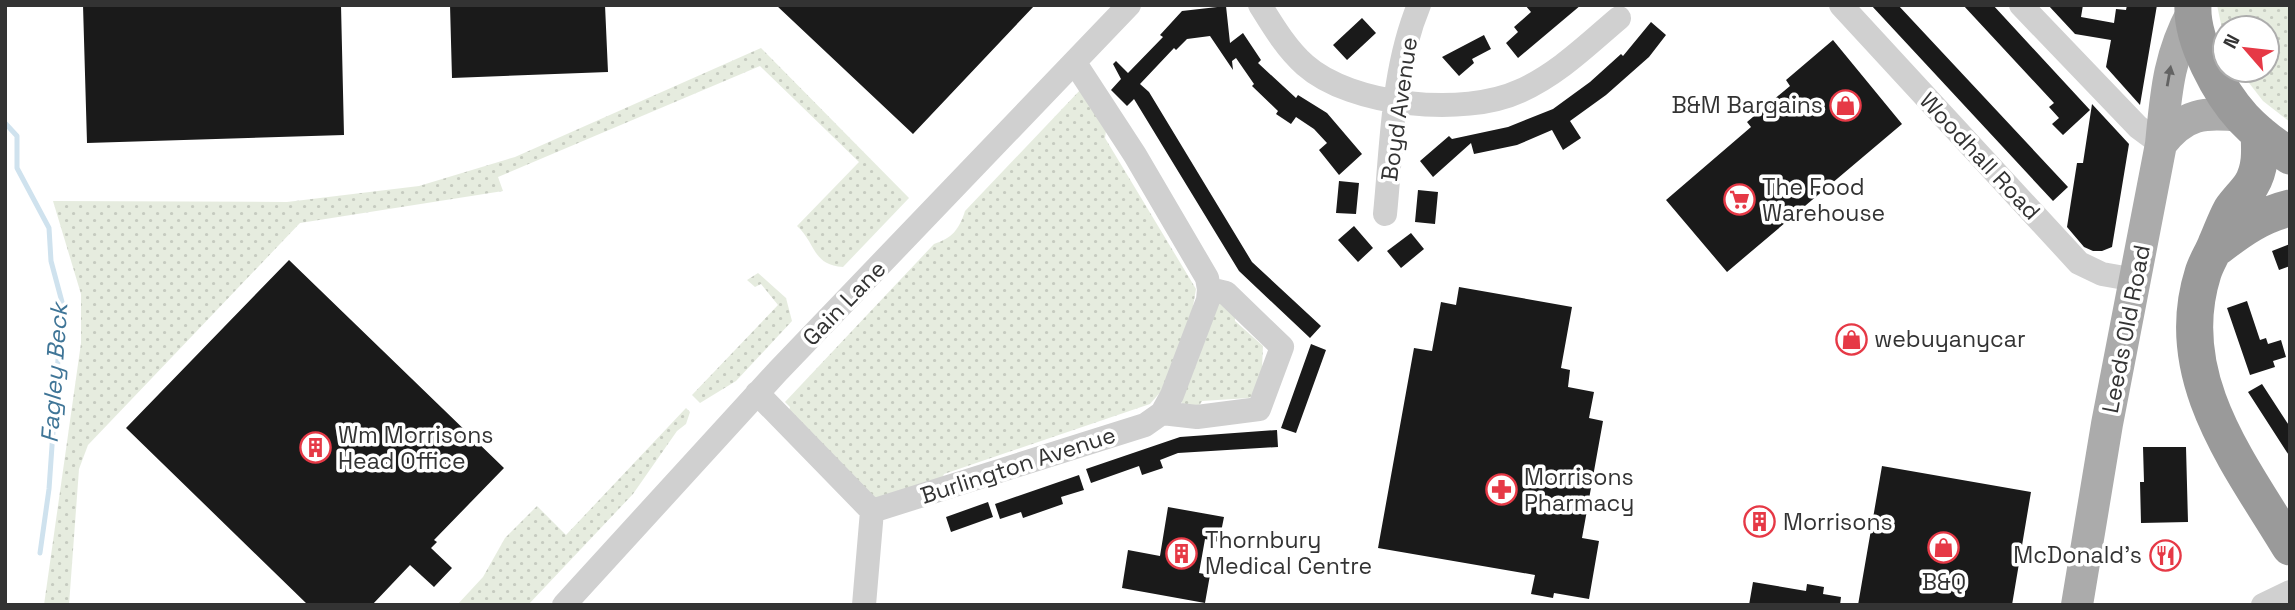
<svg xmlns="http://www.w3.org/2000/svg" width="2295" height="610" font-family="'Space Grotesk',sans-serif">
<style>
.green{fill:url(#green-dots)}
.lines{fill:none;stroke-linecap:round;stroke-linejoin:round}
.stream{stroke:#cfe2ee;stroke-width:5}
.building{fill:#1a1a1a}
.minor{stroke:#d0d0d0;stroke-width:24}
.major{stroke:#ababab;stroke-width:32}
.highway{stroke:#9a9a9a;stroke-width:37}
.oneway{fill:#636363}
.labels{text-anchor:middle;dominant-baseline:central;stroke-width:7;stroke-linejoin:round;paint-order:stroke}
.poi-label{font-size:23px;fill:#333;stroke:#fff;text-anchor:start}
.street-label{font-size:23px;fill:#333;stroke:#fff}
.water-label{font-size:24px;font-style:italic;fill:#3f7597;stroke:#fff}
</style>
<defs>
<pattern id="green-dots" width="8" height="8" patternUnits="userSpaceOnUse" patternTransform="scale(1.75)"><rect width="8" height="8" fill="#e6ecdf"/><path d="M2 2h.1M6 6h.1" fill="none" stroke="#c6cbc0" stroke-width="1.8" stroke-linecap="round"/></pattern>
</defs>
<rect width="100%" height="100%" fill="#fff"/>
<path class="green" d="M2217 5H2290V122L2263 101 2239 70H2267V28H2225V43Z
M761 48 909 198 843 267C812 265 816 243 797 226L859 162 760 66 498 177 503 191 300 223 88 445 79 469 69 605H44L81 343V294L53 201 287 202 419 186 515 157Z
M1082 88 1106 131 1105 138 1196 289 1189 330 1170 381 1150 404 944 474 941 481 871 501 789 411 790 407 785 402 934 244C952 238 959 230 965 211Z
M758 273 786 298 792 321 736 381 700 403 692 395 778 305 761 284 755 287 747 280Z
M1221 302 1235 311V321L1263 346 1262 368 1252 396 1249 398 1202 401 1197 409 1183 405 1180 399 1210 310Z
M686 408 690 412 686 424 677 431 633 494 528 605H457L483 577 505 538 537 506 566 535Z"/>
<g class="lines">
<path class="stream" d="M5 123 17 136V168L49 228 51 261 62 302 49 489 40 553"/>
</g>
<path class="building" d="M83 5H341L344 135 87 143Z
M450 5H605L608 72 452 78Z
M776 5H1035L913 134Z
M1525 5H1581L1518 58 1506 43 1518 32 1514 27 1531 12Z
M1871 5H1898L2068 187 2053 201Z
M1963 5H1993L2090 110 2063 135 2052 124 2059 118 2049 107 2054 103Z
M2048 5H2083L2081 17 2114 23 2116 9 2126 10 2127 5H2157L2140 105 2106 67 2111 40 2075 34Z
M1226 6 1230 43 1243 33 1261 60 1258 63 1296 98 1298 95 1327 113 1362 154 1339 175 1319 150 1327 143 1314 129 1296 117 1291 124 1276 114 1278 111 1252 86 1254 84 1236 58 1232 61 1233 70 1210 36 1187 39 1176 50 1174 48 1140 84 1149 92 1252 262 1321 326 1310 338 1239 271 1134 99 1127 106 1111 90 1121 79 1113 64 1116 61 1128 73 1163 37 1160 35 1182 11Z
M1362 18 1376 33 1347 60 1333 45Z
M1651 22 1666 35 1649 57 1606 95 1570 121 1581 138 1563 150 1552 130 1517 145 1474 154 1471 143 1433 177 1420 161 1449 136 1452 139 1508 127 1553 109 1590 82 1621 54 1623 56Z
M1484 35 1491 49 1472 59 1474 63 1459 76 1442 57Z
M1833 40 1902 124 1727 272 1666 200 1751 127 1747 122 1790 86 1786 80Z
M2092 104 2129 144 2112 247 2102 251H2093L2084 247 2067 227 2077 163H2083Z
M1339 181 1359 183 1356 214 1336 213Z
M1418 190 1438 192 1435 224 1415 222Z
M1354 226 1373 248 1358 262 1338 240Z
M1411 233 1424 249 1401 268 1387 251Z
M2290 244V266L2279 270 2272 251Z
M289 260 504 468 434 540 437 542 431 548 452 568 434 587 410 565 372 605H308L126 428Z
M1459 287 1572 307 1561 368 1570 370 1568 387 1594 392 1589 418 1603 421 1582 538 1599 541 1589 599 1554 593 1553 598 1531 594 1535 575 1378 548 1414 348 1432 351 1441 302 1456 305Z
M2247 301 2260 340 2266 338 2268 344 2281 340 2286 357 2273 361 2275 367 2250 375 2227 308Z
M1311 344 1326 350 1296 433 1281 428Z
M2262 384 2290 427V457L2248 392Z
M1277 430 1278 447 1178 453 1160 460 1163 468 1142 475 1139 466 1091 483 1086 469 1180 437Z
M2143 447H2186L2188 522 2141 523 2140 482H2144Z
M1882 466 2031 492 2012 605H1858Z
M1079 475 1084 490 1061 497 1063 504 1023 518 1021 512 1000 519 995 504Z
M988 502 993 517 951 532 946 517Z
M1168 507 1224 517 1219 542 1205 539 1199 573 1210 575 1205 603 1122 588 1128 550 1160 556Z
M1753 582 1806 591 1807 584 1824 587 1823 594 1841 597 1840 605H1749Z"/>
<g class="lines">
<path class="minor" d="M1260 5C1273 26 1286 48 1305 65 1351 106 1464 117 1520 91 1558 74 1587 45 1619 18
M1841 5 2079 263 2102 274 2136 280
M2021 5 2138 127 2161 144
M1385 214C1392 145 1392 70 1419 5
M757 393 872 511 864 605
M1162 413 1197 417 1259 409 1282 347 1226 293 1209 289
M872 511 1145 425 1162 413 1172 395 1208 300 1209 289 1207 278 1135 155 1075 63
M564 605 778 371 1129 5
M2263 605 2290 592"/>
<path class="major" d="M2161 144C2185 113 2204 112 2241 116
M2077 605 2107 424 2161 144C2166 94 2168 57 2193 11"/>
<path class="highway" d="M2193 5C2191 40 2220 93 2243 118 2257 133 2273 145 2290 156
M2259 133C2260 151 2261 169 2251 185 2245 194 2237 201 2231 210 2225 221 2221 233 2216 244 2212 254 2206 263 2203 273 2170 377 2240 464 2290 547
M2218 247C2241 229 2261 215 2290 208"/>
</g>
<defs><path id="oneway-solid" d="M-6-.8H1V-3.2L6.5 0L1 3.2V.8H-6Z" transform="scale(1.75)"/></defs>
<use class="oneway" href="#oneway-solid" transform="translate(2169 76) rotate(-80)"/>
<defs>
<symbol id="shop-ring" viewBox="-11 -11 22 22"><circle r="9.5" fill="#fff" stroke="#e63946" stroke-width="1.5"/><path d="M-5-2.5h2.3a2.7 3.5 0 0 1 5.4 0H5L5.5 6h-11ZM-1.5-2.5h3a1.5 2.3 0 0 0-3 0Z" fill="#e63946"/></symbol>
<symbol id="supermarket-ring" viewBox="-11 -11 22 22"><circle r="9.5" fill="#fff" stroke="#e63946" stroke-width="1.5"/><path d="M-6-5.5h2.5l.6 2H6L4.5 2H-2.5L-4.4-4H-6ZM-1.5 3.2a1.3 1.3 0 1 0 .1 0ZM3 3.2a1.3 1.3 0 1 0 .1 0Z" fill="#e63946"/></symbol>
<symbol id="building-ring" viewBox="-11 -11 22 22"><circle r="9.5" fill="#fff" stroke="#e63946" stroke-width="1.5"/><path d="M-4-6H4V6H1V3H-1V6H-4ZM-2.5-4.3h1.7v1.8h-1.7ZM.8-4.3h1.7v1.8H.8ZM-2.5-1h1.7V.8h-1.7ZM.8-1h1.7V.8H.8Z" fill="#e63946"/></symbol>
<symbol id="pharmacy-ring" viewBox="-11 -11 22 22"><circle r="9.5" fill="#fff" stroke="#e63946" stroke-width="1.5"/><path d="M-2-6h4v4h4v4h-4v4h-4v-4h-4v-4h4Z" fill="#e63946"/></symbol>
<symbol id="restaurant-ring" viewBox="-11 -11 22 22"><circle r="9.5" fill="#fff" stroke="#e63946" stroke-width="1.5"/><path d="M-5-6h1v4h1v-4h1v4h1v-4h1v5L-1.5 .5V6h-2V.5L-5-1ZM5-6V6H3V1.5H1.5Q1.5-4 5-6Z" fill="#e63946"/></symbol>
</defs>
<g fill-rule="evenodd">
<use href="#shop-ring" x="1828" y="88" width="35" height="35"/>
<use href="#supermarket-ring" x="1722" y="182" width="35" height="35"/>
<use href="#shop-ring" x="1834" y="322" width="35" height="35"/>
<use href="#building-ring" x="298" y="430" width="35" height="35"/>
<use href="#pharmacy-ring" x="1484" y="472" width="35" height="35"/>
<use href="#building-ring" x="1742" y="504" width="35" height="35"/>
<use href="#shop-ring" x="1926" y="530" width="35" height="35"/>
<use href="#building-ring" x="1164" y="536" width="35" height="35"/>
<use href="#restaurant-ring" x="2148" y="538" width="35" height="35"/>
</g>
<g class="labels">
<g class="poi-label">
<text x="1823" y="105" text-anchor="end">B&amp;M Bargains</text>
<text x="1762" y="187">The Food<tspan x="1762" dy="26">Warehouse</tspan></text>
<text x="1874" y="339">webuyanycar</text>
<text x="338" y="435">Wm Morrisons<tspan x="338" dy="26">Head Office</tspan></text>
<text x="1524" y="477">Morrisons<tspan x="1524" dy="26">Pharmacy</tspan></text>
<text x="1783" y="522">Morrisons</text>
<text x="1205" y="540">Thornbury<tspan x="1205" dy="26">Medical Centre</tspan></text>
<text x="2142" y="555" text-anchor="end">McDonald's</text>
<text x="1944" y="582" text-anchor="middle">B&amp;Q</text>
</g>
<g class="street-label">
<text transform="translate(1399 109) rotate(-82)">Boyd Avenue</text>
<text transform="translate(1980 156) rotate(47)">Woodhall Road</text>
<text transform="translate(844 303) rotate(-46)">Gain Lane</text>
<text transform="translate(2126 329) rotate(-79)">Leeds Old Road</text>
<text transform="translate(1018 465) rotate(-18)">Burlington Avenue</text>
</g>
<g class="water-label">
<text transform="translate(54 373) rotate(-86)">Fagley Beck</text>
</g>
</g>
<rect width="2295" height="610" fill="none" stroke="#333333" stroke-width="14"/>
<g transform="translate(2246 49) rotate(298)"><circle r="33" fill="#ffffff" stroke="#adadad" stroke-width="2"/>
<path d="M0-5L12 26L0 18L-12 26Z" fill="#e63946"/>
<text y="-10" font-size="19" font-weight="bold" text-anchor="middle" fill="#333333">N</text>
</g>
</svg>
